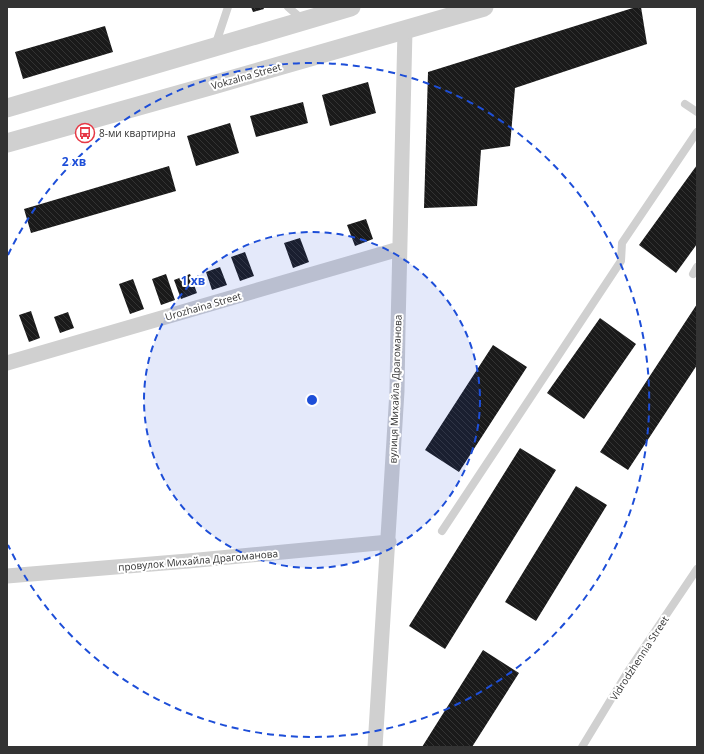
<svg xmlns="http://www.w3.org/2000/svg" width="704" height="754" font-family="'Open Sans',sans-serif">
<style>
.building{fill:url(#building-back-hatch)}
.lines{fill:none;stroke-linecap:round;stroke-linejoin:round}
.service{stroke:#d0d0d0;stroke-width:8}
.minor{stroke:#d0d0d0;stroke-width:15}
.tertiary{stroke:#d0d0d0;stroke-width:19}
.ring{fill:none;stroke:#1d4ed8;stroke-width:2;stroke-dasharray:7 5}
.labels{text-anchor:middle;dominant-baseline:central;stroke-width:4;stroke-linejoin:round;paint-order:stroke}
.street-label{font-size:10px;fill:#333;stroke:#fff}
.poi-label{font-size:10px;fill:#333;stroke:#fff;text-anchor:start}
.centre{fill:#1d4ed8;stroke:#fff;stroke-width:2}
.ring-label{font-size:12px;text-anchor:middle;font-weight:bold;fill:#1d4ed8;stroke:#fff;stroke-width:4;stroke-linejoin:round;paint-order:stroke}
</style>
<defs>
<pattern id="building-back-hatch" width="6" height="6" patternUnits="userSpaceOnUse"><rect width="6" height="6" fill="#1a1a1a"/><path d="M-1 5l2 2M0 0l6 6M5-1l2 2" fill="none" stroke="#333"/></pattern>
</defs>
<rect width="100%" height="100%" fill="#fff"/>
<path class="building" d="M251 7H263L264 9 253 12Z
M636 7H641L647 44 515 88 510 146 481 150 477 206 424 208 428 72Z
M105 26 113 52 23 79 15 52Z
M368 82 376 113 330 126 322 95Z
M303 102 308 123 256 137 250 116Z
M230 123 239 153 196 166 187 136Z
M697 165V244L676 273 639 245Z
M169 166 176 191 31 233 24 209Z
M366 219 373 239 355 246 347 225Z
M300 238 309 262 293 268 284 243Z
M245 252 254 276 240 281 231 257Z
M220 267 227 285 212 290 206 272Z
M166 274 175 300 161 305 152 279Z
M190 274 197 293 181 299 174 280Z
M133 279 144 309 130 314 119 284Z
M697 304V365L628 470 600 452Z
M31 311 40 338 29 342 19 315Z
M68 312 74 328 60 333 54 317Z
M600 318 636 344 584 419 547 393Z
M493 345 527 367 459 472 425 450Z
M520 448 556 470 445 649 409 626Z
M576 486 607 505 536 621 505 602Z
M483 650 519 673 472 747H422Z"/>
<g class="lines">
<path class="service" d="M288 7 303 20
M215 46 228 7
M685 104 697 112
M693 274 697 267
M442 531 621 261 622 243 697 132
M582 747 627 673 697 569"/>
<path class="minor" d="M7 363 399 249
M7 576 188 561 389 542
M375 747 397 391 398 328 405 30"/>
<path class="tertiary" d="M7 108 351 7
M7 143 213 85 484 7"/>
</g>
<circle cx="312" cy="400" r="168" fill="#1d4ed8" fill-opacity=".12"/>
<g class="ring">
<circle cx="312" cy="400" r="168"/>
<path d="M8 255A337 337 0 1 1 8 545"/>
</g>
<defs>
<symbol id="bus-ring" viewBox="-11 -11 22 22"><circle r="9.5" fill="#fff" stroke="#e63946" stroke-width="1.5"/><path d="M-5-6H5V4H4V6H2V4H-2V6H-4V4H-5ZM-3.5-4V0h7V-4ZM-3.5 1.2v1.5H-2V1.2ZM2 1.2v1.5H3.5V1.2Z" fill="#e63946"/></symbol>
</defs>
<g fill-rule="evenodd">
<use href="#bus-ring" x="74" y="122" width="22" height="22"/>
</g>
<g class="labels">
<g class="street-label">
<text transform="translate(246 76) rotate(-16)">Vokzalna Street</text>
<text transform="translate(203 306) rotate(-16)">Urozhaina Street</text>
<text transform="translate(395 389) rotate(-88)">вулиця Михайла Драгоманова</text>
<text transform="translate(198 560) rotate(-5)">провулок Михайла Драгоманова</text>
<text transform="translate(639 658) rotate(-57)">Vidrodzhennia Street</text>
</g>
<g class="poi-label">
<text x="99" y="133">8-ми квартирна</text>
</g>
</g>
<circle cx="312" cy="400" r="6" class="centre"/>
<g class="ring-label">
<text x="74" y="166">2 хв</text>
<text x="193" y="285">1 хв</text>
</g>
<rect width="704" height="754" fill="none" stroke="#333333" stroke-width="16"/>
</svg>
